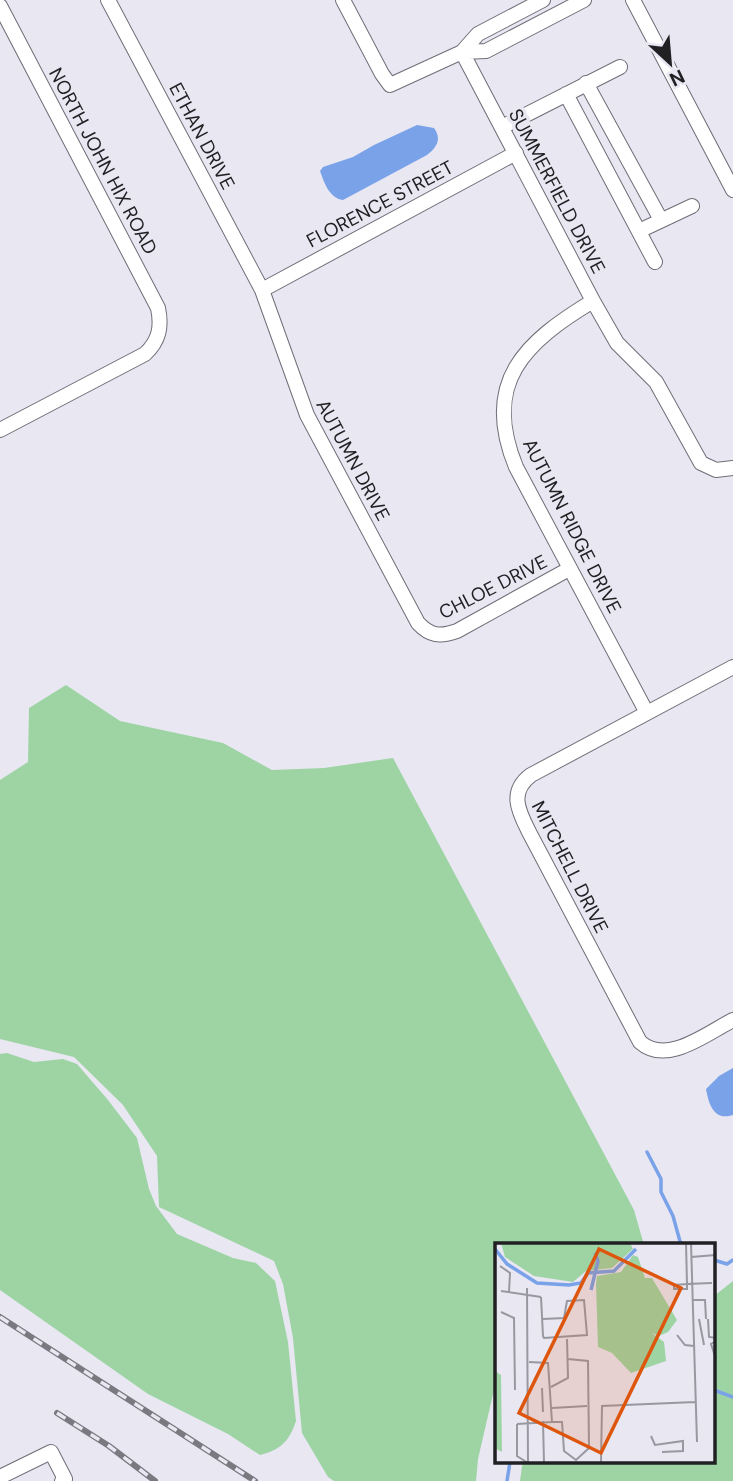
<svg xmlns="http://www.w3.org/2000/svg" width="733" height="1481" font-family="'DM Sans',sans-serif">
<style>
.green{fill:#9ed4a4}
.water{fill:#79a2e8}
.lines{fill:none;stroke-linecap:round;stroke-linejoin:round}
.stream{stroke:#79a2e8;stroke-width:3.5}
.minor-casing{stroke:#6e6e77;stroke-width:16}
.minor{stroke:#fff;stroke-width:14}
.rail-casing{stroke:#7a7980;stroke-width:6}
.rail{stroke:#e8e7f2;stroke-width:3.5;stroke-dasharray:10;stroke-linecap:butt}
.labels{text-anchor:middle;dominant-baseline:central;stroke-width:7;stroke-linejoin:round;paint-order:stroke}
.street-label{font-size:19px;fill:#212124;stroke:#e8e7f2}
.inset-river{fill:none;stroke:#79a2e8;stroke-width:3.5}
.inset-road{fill:none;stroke:#9898a0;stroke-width:2}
.view{fill:#de560d;fill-opacity:0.15;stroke:#de560d;stroke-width:3.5}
.inset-edge{fill:none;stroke:#212124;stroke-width:3.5}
</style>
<rect width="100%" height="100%" fill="#e8e7f2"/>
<path class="green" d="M66 685 120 721 223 743 272 770 324 768 393 758 634 1210 644 1245H497V1387L494 1390 478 1459 476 1481H334L328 1477 302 1433 293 1338 283 1284 274 1261 159 1207 157 1156 123 1105 74 1057 0 1039V780L28 762 29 708Z
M7 1053 34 1062 63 1059 77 1064 108 1100 137 1138 149 1189 156 1206 177 1234 233 1258 256 1263 275 1281 288 1342 296 1421C289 1442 280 1450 260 1455L228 1434 148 1394 0 1290V1054Z
M733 1281V1481H520L522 1466 524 1462H714V1296Z"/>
<path class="water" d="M417 125 434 128C442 139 437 147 427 155L343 200C329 198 324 182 320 171L323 167 353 157 374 145Z
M733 1068V1115C714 1121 709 1105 706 1089L719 1076Z"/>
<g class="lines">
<path class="stream" d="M647 1152 661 1179V1192L673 1216 681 1245
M714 1260 727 1264 733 1260
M714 1390 733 1397
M507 1481 510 1462"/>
<defs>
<path id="minor" d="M108 0 262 290 307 415 418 623C430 636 440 637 457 631L569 569
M343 0 382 74 390 85 462 52 593 301 617 343 656 382 701 463 716 470 733 468
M633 0 733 190
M0 6 158 308C162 327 159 341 145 354L0 430
M462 52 486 51 584 0
M462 52 478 34 543 0
M586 83 661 220
M566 94 655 262
M502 127 620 67
M639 231 692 206
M262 290 516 153
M593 301C525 342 481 382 516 467L647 713
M733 667 531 775C508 792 519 812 529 832L640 1042C667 1066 707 1033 733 1020
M0 1477 51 1452 65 1479 62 1481"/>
</defs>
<use href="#minor" class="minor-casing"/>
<use href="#minor" class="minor"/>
<defs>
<path id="rail" d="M0 1317 255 1481
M57 1413 109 1446 155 1481"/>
</defs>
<use href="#rail" class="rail-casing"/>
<use href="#rail" class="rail"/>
</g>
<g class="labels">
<g class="street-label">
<text transform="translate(202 136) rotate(62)">ETHAN DRIVE</text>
<text transform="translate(103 161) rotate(62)">NORTH JOHN HIX ROAD</text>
<text transform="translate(557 191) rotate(62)">SUMMERFIELD DRIVE</text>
<text transform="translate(380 204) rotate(-28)">FLORENCE STREET</text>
<text transform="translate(353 460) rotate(62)">AUTUMN DRIVE</text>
<text transform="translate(572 526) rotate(63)">AUTUMN RIDGE DRIVE</text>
<text transform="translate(493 587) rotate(-27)">CHLOE DRIVE</text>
<text transform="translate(570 867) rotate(63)">MITCHELL DRIVE</text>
</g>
</g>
<g transform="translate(495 1243)">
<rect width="220" height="220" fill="#e8e7f2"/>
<path d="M6 0H135L138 6 117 25 91 28 78 39 39 33 10 14ZM138 12 143 14 150 35H157L182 77 173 89 164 93 157 90 169 99 171 118 136 130 117 110 103 104 101 41 102 33 126 29ZM0 128 6 132 7 209 0 205Z" fill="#9ed4a4"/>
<path class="inset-river" d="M0 6 12 21 42 40 74 42 86 40 93 30 119 28 141 6M96 47 103 18 100 10"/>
<path class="inset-road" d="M191 0 192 41 217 40M196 0 202 199M196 14 221 12M5 23 15 30 14 49M192 41V46H179V42ZM32 45 33 220M6 48 46 54M46 54 48 93 49 95 92 92 89 57 72 58 69 75 48 76M198 57H210L211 76M6 69 19 75 20 147M204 76 209 102M213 76 214 94 221 95M182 92 190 102 199 103M221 98 216 101 221 116M34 119 53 120 57 179H67L69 208 81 217 94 205 93 118 73 116M56 144 73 135 72 96M47 145 48 169M57 165 92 163M48 178 49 220M22 181V213L33 220M22 181 57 179M156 193 160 202 188 198V208L167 209M106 220 107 163 200 159"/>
<path class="view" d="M104 6 186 45 106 210 24 170Z"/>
<rect width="220" height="220" class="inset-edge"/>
</g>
<g transform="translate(670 63) rotate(154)" stroke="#e8e7f2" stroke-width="5" paint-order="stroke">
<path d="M0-5L12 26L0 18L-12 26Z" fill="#212124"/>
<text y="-10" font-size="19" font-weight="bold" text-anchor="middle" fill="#212124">N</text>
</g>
</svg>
